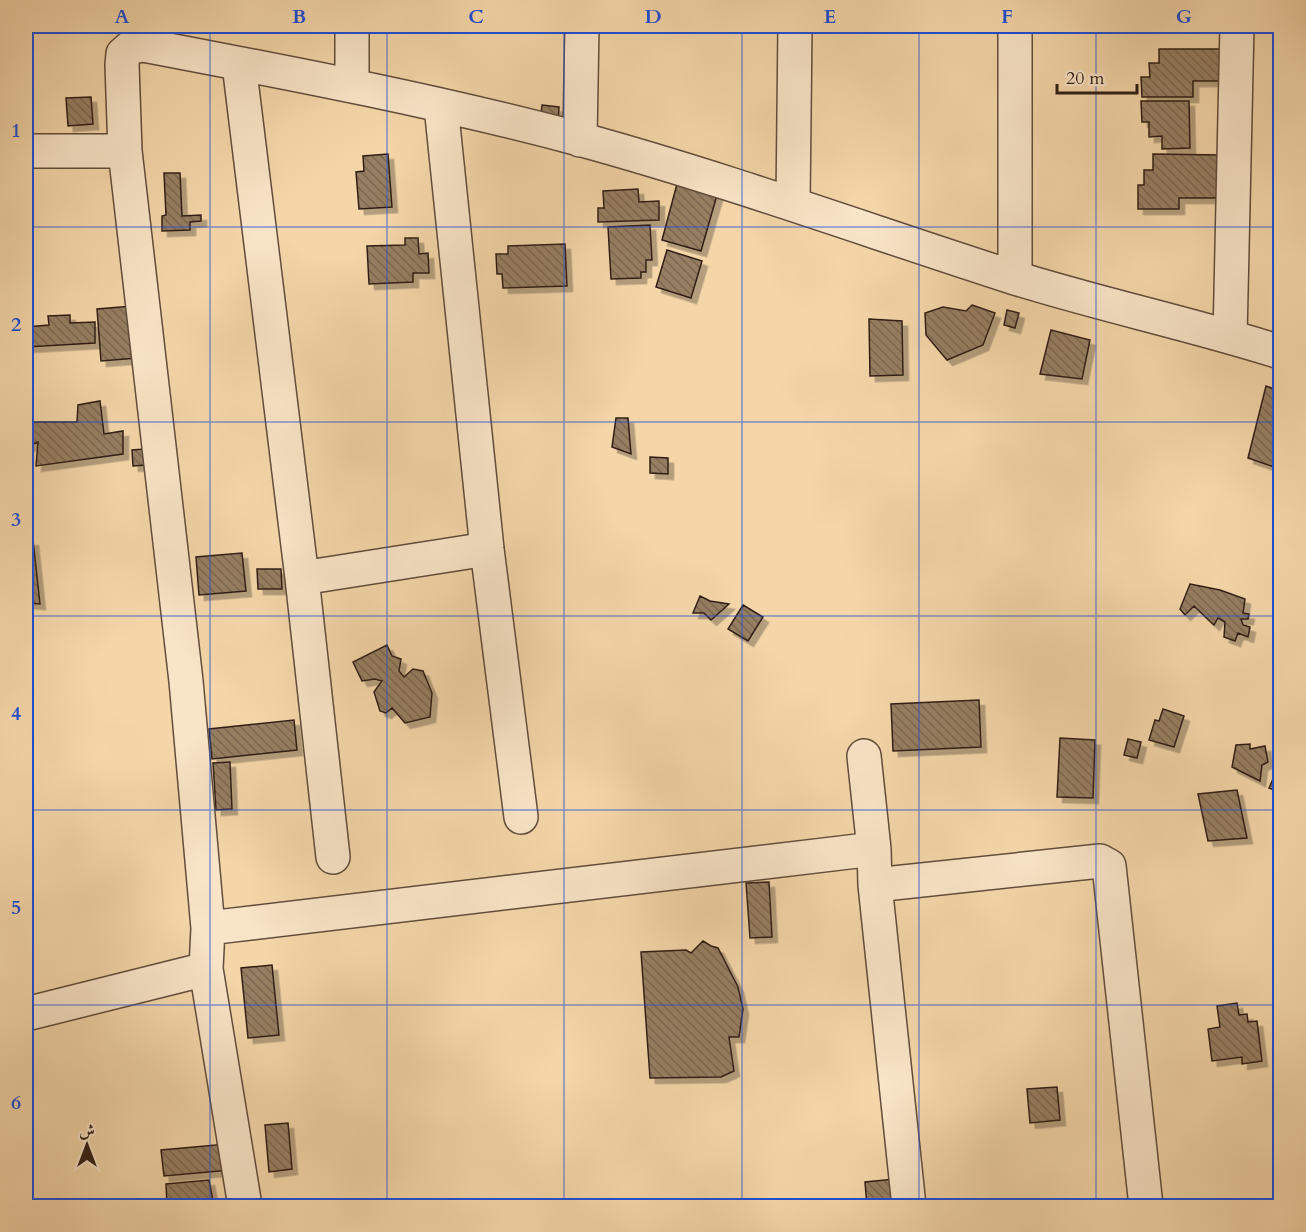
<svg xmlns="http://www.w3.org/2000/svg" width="1306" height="1232" font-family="Cardo,Amiri,serif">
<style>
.building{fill:url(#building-back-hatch);stroke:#301f16;stroke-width:1.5;filter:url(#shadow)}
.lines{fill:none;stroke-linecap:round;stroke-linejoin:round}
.minor-casing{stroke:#614d3b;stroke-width:36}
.minor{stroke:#f8e4c7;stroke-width:33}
.grid{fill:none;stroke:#1d4ed8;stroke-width:1.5;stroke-opacity:0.55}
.neatline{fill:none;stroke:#1d4ed8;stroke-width:2}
.grid-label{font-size:20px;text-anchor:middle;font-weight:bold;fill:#1d4ed8}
</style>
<defs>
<pattern id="building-back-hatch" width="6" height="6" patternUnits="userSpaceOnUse" patternTransform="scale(1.5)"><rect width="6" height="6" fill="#967e62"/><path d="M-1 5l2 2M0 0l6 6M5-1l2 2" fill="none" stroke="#7b6750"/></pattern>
<filter id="shadow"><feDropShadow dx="5.5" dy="5.5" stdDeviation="0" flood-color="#0004"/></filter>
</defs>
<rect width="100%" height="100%" fill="#f4d6a9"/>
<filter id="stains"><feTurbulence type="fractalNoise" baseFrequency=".00333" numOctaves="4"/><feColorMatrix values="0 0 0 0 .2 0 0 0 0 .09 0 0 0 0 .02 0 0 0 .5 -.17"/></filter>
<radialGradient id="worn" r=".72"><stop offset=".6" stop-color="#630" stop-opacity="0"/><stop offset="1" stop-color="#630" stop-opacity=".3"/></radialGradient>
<path class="building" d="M1159 49H1223V81H1193V97H1142L1141 77H1150L1149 63H1159Z
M91 97 93 124 68 126 66 98Z
M1141 101H1189L1190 148 1162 149V136L1149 137V122H1142Z
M542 105 559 107 558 124 540 122Z
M388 154 392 207 359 209 356 172 364 171 363 156Z
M1153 154 1220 155V198H1179V209H1138V185H1144V170H1153Z
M164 173H180L182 216 201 215V221L190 222V230L162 231V216L166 215Z
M677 184 717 195 701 251 662 240Z
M638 189 639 202 659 201V220L598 222V208H604L603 191Z
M650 225 652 260H646V272H641V278L611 279 608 227Z
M405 238H418L419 254 428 253 429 273H413V282L369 284 367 246 405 245Z
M565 244 567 286 503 288 502 274H497L496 254H508V246Z
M667 250 702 261 691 298 656 287Z
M972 305 995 313 983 345 947 360 926 335 925 313 943 307 966 311Z
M133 306 137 358 101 361 97 309Z
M1007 310 1019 313 1015 328 1004 325Z
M70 315V323L95 322V343L26 347V327L49 325 48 316Z
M869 319 902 321 903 375 870 376Z
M1051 330 1090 340 1082 379 1040 374Z
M1266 386 1280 391V469L1248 458Z
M100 401 104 434 123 431V454L36 466 38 442 28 446 29 422H77L78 405Z
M616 418H628L631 454 612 447Z
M145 449 146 465 133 466 132 450Z
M650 457 668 458V474L650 473Z
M33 540 40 604 26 603V541Z
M242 553 246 591 199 595 196 557Z
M257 569H281L282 589H258Z
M1190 584 1220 590 1245 599 1243 613 1249 614 1248 619H1241L1243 625 1250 627 1248 637 1238 633 1235 641 1224 637 1225 622 1218 618 1214 625 1194 606 1185 615 1180 609Z
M700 596 710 601 729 604 711 620 704 613H693Z
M743 605 763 617 748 641 728 629Z
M387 645 392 656 401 659 399 671 404 677 413 669 423 671 432 693 430 717 405 723 392 708 386 713 380 711 374 692 382 681 375 679 362 681 353 662Z
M979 700 981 747 893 751 891 704Z
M1163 709 1184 716 1174 747 1149 740 1155 720 1159 721Z
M294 720 297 750 212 759 209 729Z
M1060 738 1095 740 1093 798 1057 797Z
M1128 739 1141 742 1137 758 1124 755Z
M1250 744V749L1265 746 1268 762 1262 765 1260 781 1232 767 1236 745Z
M230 762 232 809 216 810 213 763Z
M1280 772V771V792L1269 788 1273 779Z
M1237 790 1247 838 1208 841 1198 794Z
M769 882 772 937 750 938 746 883Z
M703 941 711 946 718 948 738 987 743 1009 739 1037H729L734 1071 721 1077 650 1078 641 952 686 950 691 953Z
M272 965 279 1035 248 1038 241 968Z
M1237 1003 1239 1015 1247 1014 1248 1022 1257 1021 1262 1061 1242 1064V1057L1212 1061 1208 1029 1220 1027 1217 1006Z
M1057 1087 1060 1120 1030 1123 1027 1089Z
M288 1123 292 1169 269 1172 265 1125Z
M227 1144 230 1170 164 1176 161 1150Z
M895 1179 897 1205 867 1206 865 1182Z
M209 1180 214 1206H167L166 1184Z
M806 1199 807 1206H795L794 1201Z"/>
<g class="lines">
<defs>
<path id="minor" d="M352 26V85
M239 64 302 578 333 857
M441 106 487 549 521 817
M580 140 582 26
M26 151H125
M793 203 795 26
M1015 278V26
M1230 337 1237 26
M302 578 487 549
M864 756 874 849 875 885 909 1206
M875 885 1100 861 1109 866 1146 1206
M208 928 874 849
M26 1014 206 969
M245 1206 206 969 208 928 186 681 125 151 122 65 123 54 131 47 143 45C290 73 438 101 583 140 728 180 869 231 1012 277 1101 305 1192 324 1280 352"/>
</defs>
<use href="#minor" class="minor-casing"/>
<use href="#minor" class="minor"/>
</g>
<path class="grid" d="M210 26V1206M387 26V1206M564 26V1206M742 26V1206M919 26V1206M1096 26V1206M26 227H1280M26 422H1280M26 616H1280M26 810H1280M26 1005H1280"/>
<rect width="1306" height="1232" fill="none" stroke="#f4d6a9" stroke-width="66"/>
<g transform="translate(87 1145)" stroke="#f8e4c7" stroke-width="4.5" paint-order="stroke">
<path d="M0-4.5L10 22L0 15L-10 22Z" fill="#301f16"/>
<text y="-9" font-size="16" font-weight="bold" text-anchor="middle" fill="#301f16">ش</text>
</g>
<path d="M1057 84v9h80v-9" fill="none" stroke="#301f16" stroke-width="3"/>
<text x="1066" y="84" font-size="18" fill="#301f16" stroke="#f8e4c7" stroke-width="4.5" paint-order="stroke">20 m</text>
<rect x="33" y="33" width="1240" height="1166" class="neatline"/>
<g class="grid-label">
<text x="122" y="23">A</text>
<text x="299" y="23">B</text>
<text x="476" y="23">C</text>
<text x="653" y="23">D</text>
<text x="830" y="23">E</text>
<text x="1007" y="23">F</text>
<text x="1184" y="23">G</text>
<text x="16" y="137">1</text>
<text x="16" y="331">2</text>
<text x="16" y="526">3</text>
<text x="16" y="720">4</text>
<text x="16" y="914">5</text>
<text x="16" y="1109">6</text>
</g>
<rect width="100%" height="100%" filter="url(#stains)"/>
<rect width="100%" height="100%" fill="url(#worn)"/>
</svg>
